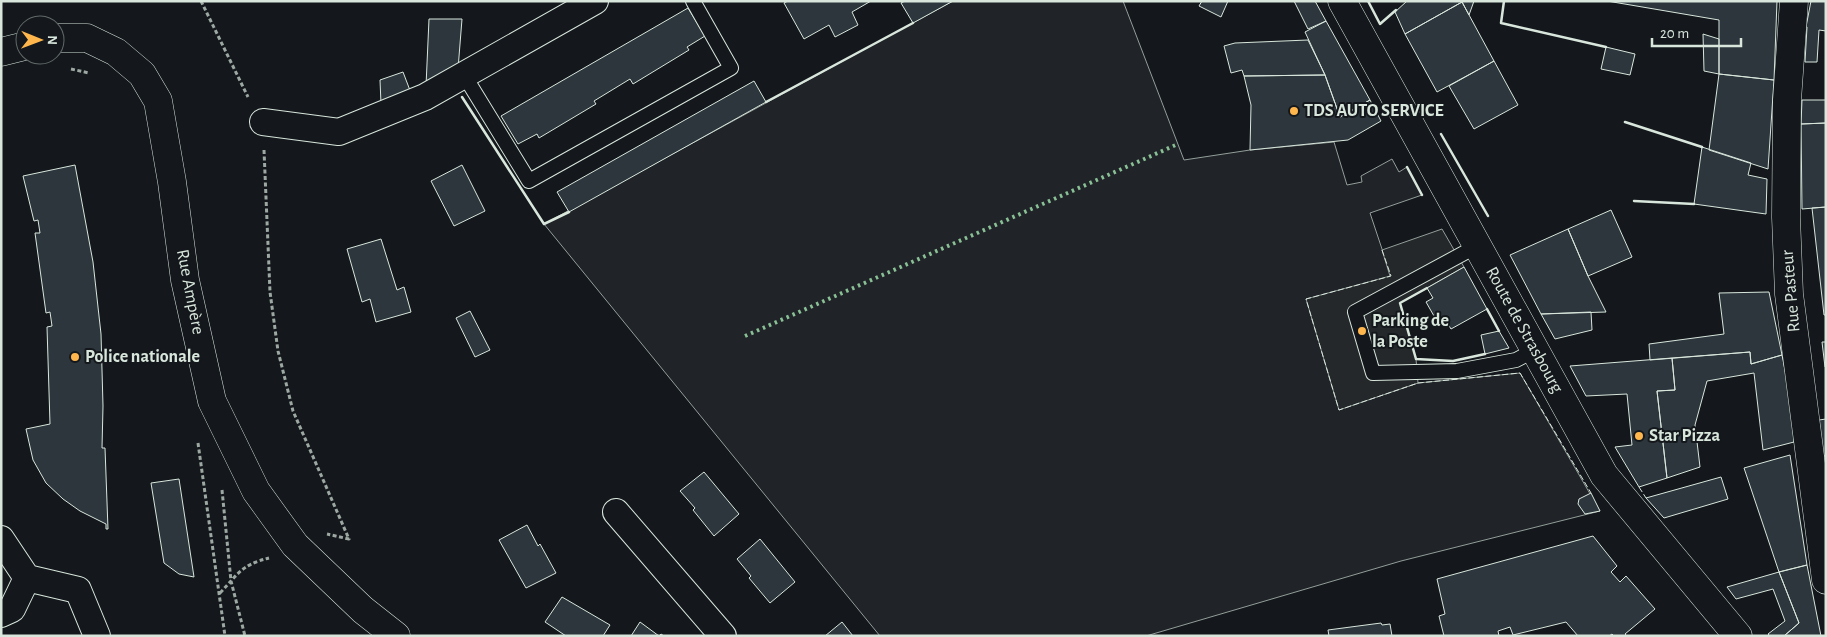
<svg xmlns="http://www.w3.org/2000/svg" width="1827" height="637" font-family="'Alegreya Sans',sans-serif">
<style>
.green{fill:#202428;stroke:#939e99}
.parking{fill:#24282b;stroke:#939e99}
.building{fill:#2c363c;stroke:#d8e6dc}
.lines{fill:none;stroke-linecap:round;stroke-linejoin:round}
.service-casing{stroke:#d8e6dc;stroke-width:16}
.minor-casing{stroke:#d8e6dc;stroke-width:28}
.tertiary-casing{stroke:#d8e6dc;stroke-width:29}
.secondary-casing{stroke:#d8e6dc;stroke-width:29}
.path{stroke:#9da8a2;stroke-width:3;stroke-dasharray:4 2.5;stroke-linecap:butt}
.service{stroke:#14181c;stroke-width:14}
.minor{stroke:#14181c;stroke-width:26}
.tertiary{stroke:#14181c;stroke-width:28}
.secondary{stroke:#14181c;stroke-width:28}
.hedge{stroke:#8ac095;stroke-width:4;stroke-dasharray:2.5 4;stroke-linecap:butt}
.fence{stroke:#d8e6dc;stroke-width:1;stroke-dasharray:6 2.5;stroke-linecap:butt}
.wall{stroke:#d8e6dc;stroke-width:2.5}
.poi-dot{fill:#ffb74d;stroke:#14181c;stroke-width:2}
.labels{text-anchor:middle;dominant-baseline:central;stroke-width:4;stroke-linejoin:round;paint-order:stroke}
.poi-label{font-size:18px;font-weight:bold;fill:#d8e6dc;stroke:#14181c;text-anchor:start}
.street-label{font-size:18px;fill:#d8e6dc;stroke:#14181c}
</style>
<rect width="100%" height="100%" fill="#14181c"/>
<path class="green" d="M953 1H1123L1184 160 1250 150 1334 142 1347 185 1362 182 1361 176 1392 159 1399 172 1407 167 1422 195 1370 213 1391 276 1339 409 1418 383 1520 373 1600 511 1401 561 1146 636H880L544 224Z"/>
<path class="parking" d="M1442 229 1464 267 1400 303 1416 359 1418 383 1339 410 1306 299 1390 276 1382 250Z"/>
<path class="building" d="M788 1H871L852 12 858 25 835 37 829 25 804 39 784 3Z
M905 1H953L913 23 901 3Z
M1202 1H1228L1221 17 1199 6Z
M1294 1H1315L1326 21 1308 29Z
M1407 1H1474L1469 15 1462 2 1405 34 1395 12Z
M1607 1H1777L1774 80 1719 74V20Z
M1811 1H1826V31L1819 30 1817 62H1805L1807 27H1806Z
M1462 2 1494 61 1437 92 1405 34Z
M688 8 705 36 687 47 689 50 633 84 630 79 594 101 596 104 539 138 537 134 518 144 501 116Z
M429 19H462L458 69 426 86Z
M1326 21 1370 100 1340 117 1325 75 1305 32Z
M1703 34 1719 39V74L1704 71Z
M1308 40 1325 75 1244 76 1242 70 1231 73 1224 46 1235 43Z
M1606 47 1635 54 1630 75 1601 69Z
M1494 61 1518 105 1474 129 1449 86Z
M403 72 411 93 381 104 380 80Z
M1719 74 1774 80 1768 169 1709 150Z
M1325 75 1340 117 1370 100 1381 121 1348 140 1250 150 1251 105 1244 76Z
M754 81 766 102 569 212 557 192Z
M1802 100H1826V123L1801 124Z
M1826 123V207L1802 209 1801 124Z
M1702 147 1751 163 1748 175 1767 179 1766 214 1694 204Z
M75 165 93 262 101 334 103 406 102 448H105L108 529H106V524L80 511 63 499 46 483 33 460 26 429 50 424 47 327 52 326 50 312 46 313 35 233H40L38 220 34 221 23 176Z
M462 165 485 211 454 226 431 181Z
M1826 207V315H1824L1812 208Z
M1611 210 1632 257 1588 276 1568 229Z
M1568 229 1588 276 1606 312 1541 314 1510 255Z
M381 239 397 290 404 287 411 312 376 322 370 299 362 302 347 249Z
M1464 267 1487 309 1451 329 1445 319 1438 323 1426 302 1433 298 1427 288Z
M1769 292 1782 355 1751 364 1750 352 1650 360 1649 344 1724 334 1719 293Z
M470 311 490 350 475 357 456 318Z
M1591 312 1592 330 1555 339 1541 314Z
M1499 331 1509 348 1485 354 1481 335Z
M1822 342H1826V367H1825Z
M1750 352 1751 364 1782 355 1791 400 1794 442 1763 450 1754 373 1707 381 1695 425 1700 467 1667 478 1657 391 1675 390 1672 358Z
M1672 358 1675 390 1657 391 1667 478 1639 487 1615 447 1632 445 1627 394 1586 396 1570 366Z
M1826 419V456H1823L1819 420Z
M1790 455 1807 565 1779 572 1744 468Z
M704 472 739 514 714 536 693 510 695 508 680 491Z
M1721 477 1728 499 1664 518 1646 498Z
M179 479 181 492 194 577 179 574 164 563 151 483Z
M1591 493 1600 511 1585 514 1578 504 1579 499Z
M527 525 538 546 540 544 556 573 526 588 499 540Z
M1593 536 1617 566 1611 572 1620 582 1626 576 1655 609 1625 634 1627 636H1614L1612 634 1609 636H1578L1566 622 1513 635 1510 627 1498 631 1499 636H1444L1439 616 1445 614 1437 579Z
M760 539 795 582 770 603 749 578 751 576 737 559Z
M1807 565 1821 636H1784L1799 623 1779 572Z
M1779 572 1799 623 1784 636H1770L1768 634 1785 621 1773 589 1736 599 1727 587Z
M562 597 610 625 603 636H566L545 622Z
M640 622 659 636 661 634 664 636H631Z
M842 622 853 636H825Z
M1381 623 1382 625 1390 624 1392 636H1329L1328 630Z"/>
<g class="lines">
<defs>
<path id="service" d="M464 75 529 181 731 68 693 1
M1477 246 1355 312 1373 373 1457 371 1516 360 1535 350"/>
<path id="minor" d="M263 122 339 132 425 97 595 1
M616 512 723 636
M1 539 27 578 78 590 97 636
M1 614 12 609 27 578"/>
<path id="tertiary" d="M1794 1 1787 100 1786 217 1789 294 1826 580
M55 38H87L116 52 142 74 158 101 172 182 185 280 212 401 256 491 295 545 363 610 396 636
M1 52 25 46"/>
<path id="secondary" d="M1342 1 1604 475 1738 636"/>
</defs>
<use href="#service" class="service-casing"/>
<use href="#minor" class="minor-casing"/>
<use href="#tertiary" class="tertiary-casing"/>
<use href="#secondary" class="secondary-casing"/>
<path class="path" d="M201 1 248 97
M71 69 89 73
M264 150 270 292 278 351 293 411 349 539 327 534
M198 443 225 636
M222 490 231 581 245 636
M220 593C239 573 241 565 269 558"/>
<use href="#service" class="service"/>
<use href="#minor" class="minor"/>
<use href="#tertiary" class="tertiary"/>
<use href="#secondary" class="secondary"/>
<path class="hedge" d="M745 336 1178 144"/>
<path class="fence" d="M1382 250 1391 276 1306 299 1339 410 1418 383 1520 373 1591 493
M1639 487 1646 498"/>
<path class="wall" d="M1368 1 1380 24 1396 10
M1504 1 1501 23 1606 47
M462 97 544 224 569 212
M766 102 913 23
M1625 122 1702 147
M1441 134 1488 216
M1407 167 1422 195
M1634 201 1694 204
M1427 288 1400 303 1416 359 1453 361 1485 354
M1487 309 1499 331"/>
</g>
<g class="poi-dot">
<circle cx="1294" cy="111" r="5"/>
<circle cx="1362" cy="331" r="5"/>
<circle cx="75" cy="357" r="5"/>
<circle cx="1639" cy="436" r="5"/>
</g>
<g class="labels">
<g class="poi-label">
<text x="1304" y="111">TDS AUTO SERVICE</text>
<text x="1372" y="321">Parking de<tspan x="1372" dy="21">la Poste</tspan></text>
<text x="85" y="357">Police nationale</text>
<text x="1649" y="436">Star Pizza</text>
</g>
<g class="street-label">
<text transform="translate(1791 291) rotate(-95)">Rue Pasteur</text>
<text transform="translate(190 292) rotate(79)">Rue Ampère</text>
<text transform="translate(1524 330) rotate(61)">Route de Strasbourg</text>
</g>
</g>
<rect width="1827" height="637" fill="none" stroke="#d8e6dc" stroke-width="5"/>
<g transform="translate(40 40) rotate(91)"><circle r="24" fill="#14181c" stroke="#626a69"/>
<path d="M0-4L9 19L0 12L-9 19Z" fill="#ffb74d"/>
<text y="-8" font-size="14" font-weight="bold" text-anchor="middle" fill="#d8e6dc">N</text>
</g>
<path d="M1652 38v8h89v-8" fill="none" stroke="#d8e6dc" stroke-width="2.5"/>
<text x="1660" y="38" font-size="15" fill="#d8e6dc" stroke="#14181c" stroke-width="4" paint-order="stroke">20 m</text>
</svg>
